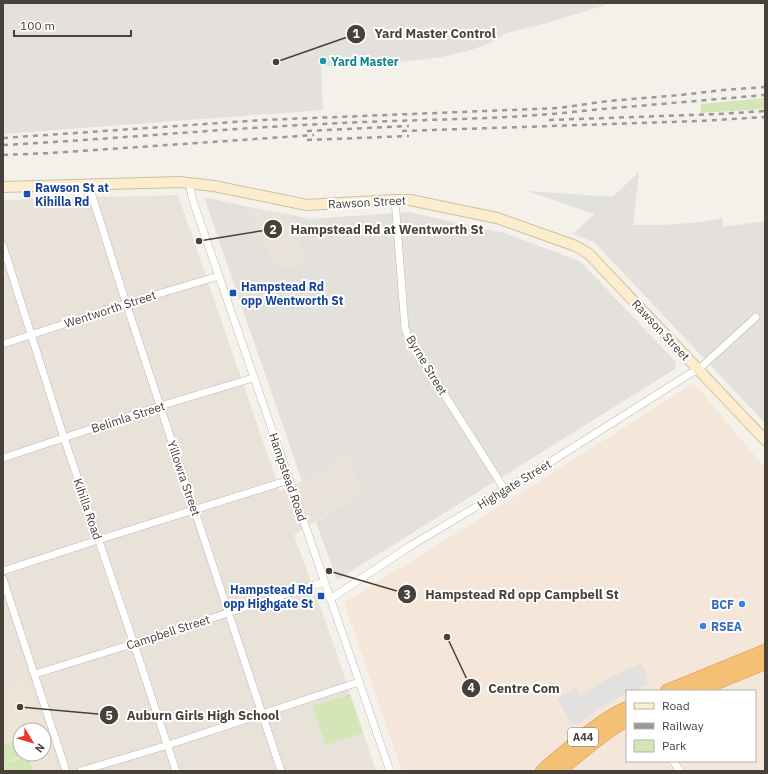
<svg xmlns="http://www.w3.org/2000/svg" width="768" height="774" font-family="'IBM Plex Sans',sans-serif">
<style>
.residential{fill:#e8e2d9;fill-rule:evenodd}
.commercial{fill:#f4e6d8;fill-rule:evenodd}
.industrial{fill:#e4e0dc}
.education{fill:#ece4d6;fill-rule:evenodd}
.green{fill:#d4e5b7}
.parking{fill:#e3e1df}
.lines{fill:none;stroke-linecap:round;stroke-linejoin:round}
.street-casing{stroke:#bfb8ae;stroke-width:8}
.secondary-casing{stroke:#d1bf9e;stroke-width:12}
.highway-casing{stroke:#d39446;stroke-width:14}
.street{stroke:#fff;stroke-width:7}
.secondary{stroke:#fbedce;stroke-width:10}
.highway{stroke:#f4c076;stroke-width:13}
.rail{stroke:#999;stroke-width:2.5;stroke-dasharray:5 5;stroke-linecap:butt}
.culture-dot{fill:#0f9aa8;stroke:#fff;stroke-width:1.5}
.transit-dot{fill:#1a4fb4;stroke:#fff;stroke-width:1.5}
.shop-dot{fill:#3f7fe0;stroke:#fff;stroke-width:1.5}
.labels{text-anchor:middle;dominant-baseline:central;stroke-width:4;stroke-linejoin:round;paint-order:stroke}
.shield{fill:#fff;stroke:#7f7a74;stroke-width:1}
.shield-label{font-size:11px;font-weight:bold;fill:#484139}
.culture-label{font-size:12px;font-weight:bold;fill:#0d838f;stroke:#fff;text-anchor:start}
.transit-label{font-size:12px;font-weight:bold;fill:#164399;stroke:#fff;text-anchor:start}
.street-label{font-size:12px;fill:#484139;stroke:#fff}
.shop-label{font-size:12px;font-weight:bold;fill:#366cbe;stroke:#fff;text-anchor:end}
.leader{fill:none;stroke:#484139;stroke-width:1.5}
.callout-dot{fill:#484139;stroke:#fff;stroke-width:1.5}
.mark-label{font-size:12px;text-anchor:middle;font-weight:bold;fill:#fff}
.callout-label{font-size:13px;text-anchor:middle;font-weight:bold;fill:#484139;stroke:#fff;stroke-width:4;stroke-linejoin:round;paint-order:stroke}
</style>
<rect width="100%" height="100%" fill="#f4f1eb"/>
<path class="residential" d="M178 195 280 491 302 481 347 453 361 492 294 535 331 637 376 771H3V200ZM20 730H44V754H20Z
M249 207 292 215 305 265 274 266Z"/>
<path class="commercial" d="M694 383 765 468V771H402L344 603 535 484ZM627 691H755V761H627Z"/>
<path class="industrial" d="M3 3H612L544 24 507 33 490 43 468 51 441 57 377 65 321 66 323 110 3 134Z
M639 172 633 225H662L702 222 722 218 723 227 765 221V423L594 242 573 234Z
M204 197 249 207 274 266 305 265 292 215 311 219 409 212 504 233 580 261 676 362 675 369 337 580 316 522 361 492 347 454 302 481Z"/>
<path class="education" d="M27 677 58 770 55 771H3V685ZM20 730H44V754H20Z"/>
<path class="green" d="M765 98V109L701 113V104Z
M350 694 363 733 326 745 312 706Z
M20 739V754H26L3 763V746Z
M27 755 33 770 31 771H3V765Z"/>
<path class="parking" d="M527 191 616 197 614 218 588 212Z
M641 663 645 670 648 685 632 691H627V693L595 711 578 724 572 723 557 699 575 688 580 696 614 675H616Z"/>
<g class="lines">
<defs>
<path id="street" d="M189 183 193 201 390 771
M89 186 126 303 281 771
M395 200 405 328 409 339 505 490
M3 246 64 438 134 644 169 750 176 771
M3 344 131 302 219 276
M3 458 160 406 253 378
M3 571 98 540 289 480
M3 579 66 771
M330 599 412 545 536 471 691 373 698 370 756 317
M35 674 129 645 314 585 325 582
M673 761 680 771
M81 771 168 745 359 682"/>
<path id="secondary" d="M3 187 179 182 214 186 307 205 323 204 395 200H410L497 218 573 245 581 249 589 254 765 440"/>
<path id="highway" d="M667 691 765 651
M696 691 765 663
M542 771C567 750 596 722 627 708
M559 771C581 753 602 734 627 720"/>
</defs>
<use href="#street" class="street-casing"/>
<use href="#secondary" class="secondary-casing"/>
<use href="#highway" class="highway-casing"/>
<use href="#street" class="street"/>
<use href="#secondary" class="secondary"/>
<use href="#highway" class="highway"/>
<path class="rail" d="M549 120 719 114 765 111
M307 131 409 126
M402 131 700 121 765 117
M3 138 263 120 559 108 608 101 681 95 723 90 765 87
M307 140 409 136
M3 145C116 139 228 128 341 123 424 119 508 120 591 110L765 95
M3 155 51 153 314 135"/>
</g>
<circle class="culture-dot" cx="323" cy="61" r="4"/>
<g class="transit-dot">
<rect x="23" y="190" width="8" height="8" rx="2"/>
<rect x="229" y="289" width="8" height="8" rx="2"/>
<rect x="317" y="592" width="8" height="8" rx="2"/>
</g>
<g class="shop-dot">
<circle cx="742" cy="604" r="4"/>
<circle cx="703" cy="626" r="4"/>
</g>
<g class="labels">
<rect class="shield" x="568" y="728" width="30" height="18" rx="3"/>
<g class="shield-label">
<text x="583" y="737">A44</text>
</g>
<g class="culture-label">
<text x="331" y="61">Yard Master</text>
</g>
<g class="transit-label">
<text x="35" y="187">Rawson St at<tspan x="35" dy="14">Kihilla Rd</tspan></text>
<text x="241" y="286">Hampstead Rd<tspan x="241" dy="14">opp Wentworth St</tspan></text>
<text x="313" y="589" text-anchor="end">Hampstead Rd<tspan x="313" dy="14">opp Highgate St</tspan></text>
</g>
<g class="street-label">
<text transform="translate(367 202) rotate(-3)">Rawson Street</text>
<text transform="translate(110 309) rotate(-18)">Wentworth Street</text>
<text transform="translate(661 330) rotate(47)">Rawson Street</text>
<text transform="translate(427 365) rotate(59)">Byrne Street</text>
<text transform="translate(128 417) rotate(-18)">Belimla Street</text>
<text transform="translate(288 477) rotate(71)">Hampstead Road</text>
<text transform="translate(184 478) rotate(71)">Yillowra Street</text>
<text transform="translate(514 484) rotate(-31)">Highgate Street</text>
<text transform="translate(88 509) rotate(71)">Kihilla Road</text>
<text transform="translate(168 632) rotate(-18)">Campbell Street</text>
</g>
<g class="shop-label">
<text x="734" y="604">BCF</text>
<text x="711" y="626" text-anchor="start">RSEA</text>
</g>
</g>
<path class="leader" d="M276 62L356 34M199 241L273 229M329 571L407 594M447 637L471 688M20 707L109 715"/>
<g class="callout-dot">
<circle cx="276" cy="62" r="4"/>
<circle cx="199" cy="241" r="4"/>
<circle cx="329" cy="571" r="4"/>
<circle cx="447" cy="637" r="4"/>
<circle cx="20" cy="707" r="4"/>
<circle cx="356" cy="34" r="10"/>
<circle cx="273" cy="229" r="10"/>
<circle cx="407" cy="594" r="10"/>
<circle cx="471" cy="688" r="10"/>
<circle cx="109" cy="715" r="10"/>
</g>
<g class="mark-label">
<text x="356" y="38">1</text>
<text x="273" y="234">2</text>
<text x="407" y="599">3</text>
<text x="471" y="692">4</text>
<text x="109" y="720">5</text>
</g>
<g class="callout-label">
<text x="435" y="38">Yard Master Control</text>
<text x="387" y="234">Hampstead Rd at Wentworth St</text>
<text x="522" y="599">Hampstead Rd opp Campbell St</text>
<text x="524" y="693">Centre Com</text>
<text x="203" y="720">Auburn Girls High School</text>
</g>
<rect width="768" height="774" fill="none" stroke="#484139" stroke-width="8"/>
<rect x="626" y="690" width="130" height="72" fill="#ffffff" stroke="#b6b3b0"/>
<rect x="634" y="703" width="20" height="6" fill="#fbedce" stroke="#b6b3b0"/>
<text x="662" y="710" font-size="12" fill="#484139">Road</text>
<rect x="634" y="723" width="20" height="6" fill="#999999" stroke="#b6b3b0"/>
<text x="662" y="730" font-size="12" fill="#484139">Railway</text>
<rect x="634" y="740" width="20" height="12" fill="#d4e5b7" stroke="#b6b3b0"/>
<text x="662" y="750" font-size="12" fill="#484139">Park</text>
<g transform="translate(32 742) rotate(128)"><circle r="19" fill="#ffffff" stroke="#b6b3b0"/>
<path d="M0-3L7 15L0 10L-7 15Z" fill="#eb382b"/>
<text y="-6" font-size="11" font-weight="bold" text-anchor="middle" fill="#484139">N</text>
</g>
<path d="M14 30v6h117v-6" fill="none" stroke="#484139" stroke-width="2"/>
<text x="20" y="30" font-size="12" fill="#484139" stroke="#ffffff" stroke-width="3" paint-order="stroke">100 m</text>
</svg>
